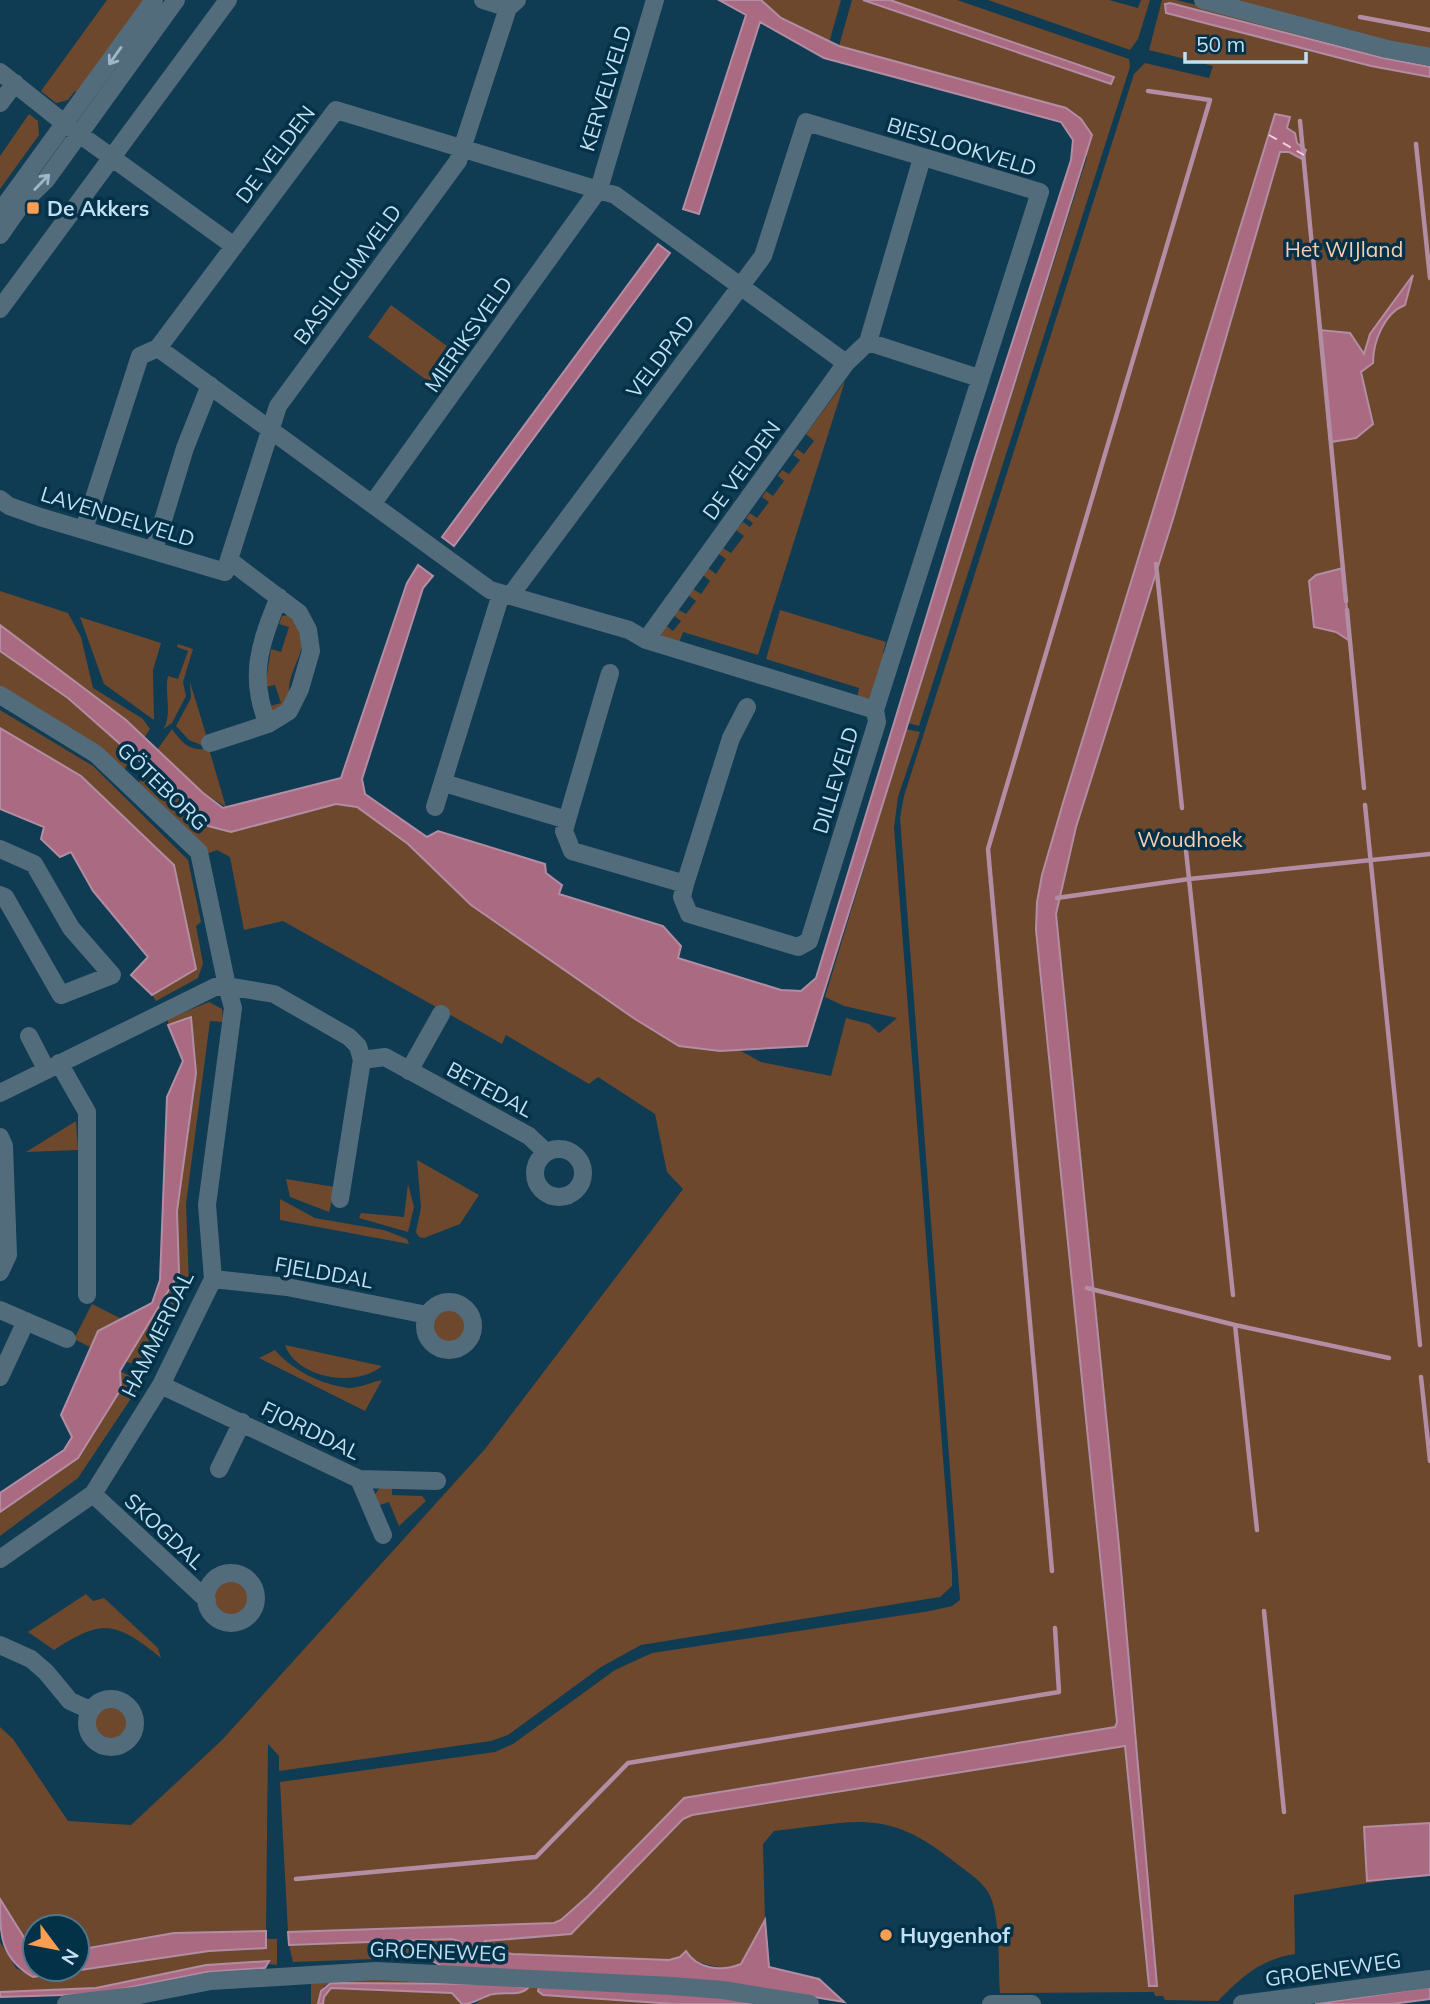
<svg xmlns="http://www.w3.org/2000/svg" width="1430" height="2004" font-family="Mulish,sans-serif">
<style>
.green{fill:#6d482c}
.water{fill:#aa6a81;stroke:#b28da3;stroke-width:2}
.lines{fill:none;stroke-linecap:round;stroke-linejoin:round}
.stream{stroke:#b28da3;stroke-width:4.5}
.ferry{stroke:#f4cdd9;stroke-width:2;stroke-dasharray:9 7;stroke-linecap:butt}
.minor{stroke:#536c7c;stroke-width:18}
.oneway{stroke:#9cb7c9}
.poi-dot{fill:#fc9e52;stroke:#023148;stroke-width:2.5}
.labels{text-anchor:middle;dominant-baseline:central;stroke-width:7;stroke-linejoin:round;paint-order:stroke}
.street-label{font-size:21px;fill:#c3dff2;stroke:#023148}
.poi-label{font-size:21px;font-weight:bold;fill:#c3dff2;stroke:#023148;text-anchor:start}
.park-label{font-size:21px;fill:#fdceac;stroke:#023148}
</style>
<rect width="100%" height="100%" fill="#0f3b53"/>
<path class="green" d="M107 0H149L79 93 75 91 68 100 56 103 41 91Z
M761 0H841L829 43 781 18Z
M852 0H863L1110 84 1113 76 890 0H957L1129 59 1130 67 919 726 908 723 1087 157 1066 108 839 46Z
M988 0H1109L1138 8 1141 0H1150L1138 39 1130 50Z
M1162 0H1176L1231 13 1235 0H1430V1873L1294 1895 1295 1954C1261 1959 1242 1977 1218 2001L1165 2000 1163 1996H1155L1154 1992 1000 1993C998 1968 1001 1913 988 1892 980 1879 963 1869 952 1860 884 1806 852 1823 774 1831L763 1844 765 1920 741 1964C711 1975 693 1953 669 1960L513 1954 487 1950 485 1941 571 1934 684 1819 692 1815 1126 1746 1149 1986 1128 1737 1008 1746 684 1798 588 1896 561 1920 554 1923 288 1932 280 1782 495 1752 513 1744 615 1670 652 1653 930 1611 952 1606 960 1600 900 818 904 796 1134 74 1145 63 1209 78 1213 66 1149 50Z
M29 114 38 121 39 135 0 189V156Z
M391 305 455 352 432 384 368 337Z
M845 381 758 655 683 632 679 643 656 636 664 624 673 631 681 621 673 615 677 609 686 614 696 601 688 595 693 589 701 594 710 581 703 575 708 568 716 574 726 559 719 554 723 548 731 553 744 536 736 530 743 522 750 527 753 523 746 518 750 513 757 518 769 502 762 497 766 491 773 496 784 481 778 476 782 470 789 474 800 460 793 455 797 449 804 454 814 441 806 434Z
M0 591 68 613 81 637 93 688 143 719 150 729 144 738 0 625Z
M780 610 886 642 883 653 890 656 877 692 867 700 857 697 859 688 766 659Z
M288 615C323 644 282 666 290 700L273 713 270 706 281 703 275 685 265 687 271 649 281 652 289 627 279 624 282 616Z
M80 617 161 643 153 670 154 720 104 684Z
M178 644 193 649 183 682 186 696 172 723 163 729C173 716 164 692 168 676L178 679 188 651 177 647Z
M0 651 68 698 133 756 124 770 0 689Z
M190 682 208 741 201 745 189 740 176 726 191 698Z
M0 710 93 766 188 860 201 922 196 926 203 963 198 978 156 1001 152 995 196 968 81 776 0 728Z
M172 729C183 744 189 751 209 749L226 807 203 793 157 750Z
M906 729 920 732 898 797 894 828 952 1573V1586L940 1597 641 1645 601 1667 508 1735 491 1741 279 1771V1756L268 1744 266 1931 174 1933 77 1950V1927H35L34 1954 0 1899V1727L13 1739 68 1821 131 1825 222 1740 485 1449 683 1189 667 1172 655 1114 598 1077 589 1084 506 1035 502 1044 283 921 244 930 230 857 217 850 206 854 138 784 147 768 208 826 231 832 336 804 357 807 408 844 471 905 635 1019 679 1045 739 1050 761 1062 831 1076 846 1018 869 1024 879 1033 897 1018 844 1006 825 997Z
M209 1002 222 1009 223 1022 210 1021 186 1204 189 1283 146 1369 125 1361 179 1273 177 1211 196 1073 191 1018 168 1025V1019Z
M76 1121 78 1150 26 1152Z
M417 1160 479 1195 460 1224 424 1238 419 1237 416 1232 421 1208Z
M286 1179 335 1187 329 1212 290 1197Z
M408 1184 414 1207 408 1232 359 1218 361 1213 404 1217Z
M280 1199 315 1218 384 1230 407 1239 409 1244 280 1220Z
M92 1304 122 1319 98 1331 90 1347 74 1339Z
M431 1326a18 18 0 1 1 36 0a18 18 0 1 1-36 0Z
M285 1345 382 1366C357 1388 297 1379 285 1345Z
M275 1350C292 1370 322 1385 349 1388 359 1388 372 1382 382 1380L365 1411 259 1358Z
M120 1371 142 1382 78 1478 0 1536V1512L78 1458Z
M392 1486V1495L422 1496 426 1501 399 1526 389 1502 380 1505 374 1496 380 1487Z
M214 1597a18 18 0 1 1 36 0a18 18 0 1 1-36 0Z
M86 1594 93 1601 104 1598 158 1648 161 1658C117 1622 102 1618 54 1650L28 1632Z
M94 1723a17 17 0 1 1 34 0a17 17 0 1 1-34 0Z
M266 1939H277V1965L269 1964 268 1961 206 1965 96 1988 0 1992V1942L16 1968 33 1977 209 1951 266 1948Z
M453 1939 461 1942V1949L456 1956 293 1962 289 1945Z
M357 1977 691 1991 540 1993 675 2004H476L484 1997 501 1993 502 1984 331 1983 324 1986 318 2004H311V1984Z
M331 1988 452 1993 462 2004H323L324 1997Z"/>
<path class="water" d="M719 0H761L781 18 839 46 1066 108 1081 119 1092 135 807 1046 720 1051 679 1046 635 1019 471 905 408 844 357 807 336 804 231 832 208 826 188 804 68 698 0 651V625L126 720 203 793 223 808 341 778 407 583 418 565 433 576 423 588 362 779 365 794 427 837 438 831 545 864 546 873 562 885 559 894 663 926 681 946 678 958 781 990 801 991 816 978 975 458 1071 160 1073 140 1061 122 824 58 760 22 699 214 683 209 746 15Z
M863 0H890L1114 77 1111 84Z
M1170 3 1383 58 1430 67V77L1371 66 1166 13 1165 4Z
M1275 114 1290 117 1287 128 1295 133 1297 143 1306 150 1302 159 1289 152H1280L1173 519 1076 827 1056 914 1119 1546 1157 1986H1149L1125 1746 692 1815 683 1819 571 1934 485 1941 487 1950 513 1954 669 1960 680 1957 686 1951C697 1969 721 1972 741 1964L765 1920 769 1967 819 1979 844 2002 741 1985 443 1967 429 1959 456 1956 461 1949V1942L453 1939 289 1945 288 1932 554 1923 561 1920 588 1896 684 1798 1115 1727 1117 1722 1036 930 1037 902 1042 875 1063 803Z
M658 244 670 253 454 546 442 537Z
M1413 275 1405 305C1384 313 1373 342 1373 363L1361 372 1373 424 1356 438 1331 442 1320 330 1350 333 1364 354 1370 334Z
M1343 568 1350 641 1336 632 1314 627 1309 581 1316 575Z
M0 728 81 776 174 865 196 969 152 995 131 975 148 957 93 891 71 852 60 857 41 839 44 827 0 809Z
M191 1017 196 1073 177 1211 179 1273 120 1371 121 1389 78 1458 0 1512V1493L64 1450 72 1437 61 1415 98 1331 152 1303 160 1280 167 1097 183 1061 168 1025Z
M1430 1823V1875L1367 1881 1364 1827Z
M0 1899 35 1955V1969H77V1950L174 1933 266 1931V1948L209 1951 33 1977C0 1958 0 1935 0 1899Z
M269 1961 265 1968 207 1972 97 1994 0 1997V1992L96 1988 206 1965Z
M331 1983 502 1984 528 1988C520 1996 506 1992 494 1994 481 1996 477 2004 462 2004L452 1993 331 1988 324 1997 323 2004H318L321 1991Z
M539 1986 708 1994 767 2004H675L543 1995 538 1991Z
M1430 1987V1999L1392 2004H1315Z"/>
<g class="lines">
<path class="stream" d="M1360 17 1430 30
M1300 121 1346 601
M1416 144 1430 278
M1156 564 1182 808
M1347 610 1364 788
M1365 805 1420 1345
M1185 841 1233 1295
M1057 898 1189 879 1430 854
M1087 1288 1235 1325 1389 1358
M1235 1325 1257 1530
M1421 1377 1430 1461
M1052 1571 988 849 1210 100 1148 91
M1264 1611 1284 1812
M296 1879 536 1857 628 1763 1059 1692 1055 1628"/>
<path class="ferry" d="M1269 135 1304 155"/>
<path class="minor" d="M483 0 508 8
M1203 0 1387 49 1430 57
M0 72 64 123 234 246
M0 103 15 83
M0 212 154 0
M0 235 23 202 46 180 176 0
M0 309 228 0
M868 342 979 378
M846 363 615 195 336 110 158 348 490 590 629 630 646 640 875 710
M0 499 9 506 40 517 225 572 278 406 458 161 508 8 517 0
M373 503 599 189 655 0
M84 529 140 356 158 348
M154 550 185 448 210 385
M646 640 846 363 868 342 922 158
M0 695 96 754 199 852 227 986 215 987 0 1093
M268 724C248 677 260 643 279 597
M210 743 268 724 289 711 300 689 311 651 308 630 299 613 229 560
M444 783 567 820 564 831 572 851 685 884 682 897 689 914 798 947 809 941 877 722 875 710 1040 192 806 122 763 256 510 596
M435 807 501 594
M567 820 610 673
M0 849 34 864 71 928 112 975 61 995 5 897 0 895
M685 884 731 738 747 707
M29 1036 46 1069
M362 1060 385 1057 529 1136 546 1152
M59 1063 87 1112V1295
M409 1071 441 1014
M0 1137 4 1146 8 1255 0 1272
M535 1173a24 24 0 1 1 48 0a24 24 0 1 1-48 0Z
M213 1279 287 1287 427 1315
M425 1326a24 24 0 1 1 48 0a24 24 0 1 1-48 0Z
M0 1310 67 1339
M0 1377 26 1321
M161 1385 359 1479 383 1535
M219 1469 242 1422
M359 1479 437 1481
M93 1494 207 1600
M0 1559 93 1494 161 1385 213 1279 207 1205 233 1008 227 986 274 994 349 1037 358 1046 362 1060 340 1199
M206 1598a25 25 0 1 1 50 0a25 25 0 1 1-50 0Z
M0 1645 31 1659 46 1672 70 1701 90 1710
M87 1723a24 24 0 1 1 48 0a24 24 0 1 1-48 0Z
M66 2004 134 1996 211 1981 376 1971 672 1986 723 1990 810 2004
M991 2004H1032
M1242 2004 1430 1979"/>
</g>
<defs><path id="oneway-shaft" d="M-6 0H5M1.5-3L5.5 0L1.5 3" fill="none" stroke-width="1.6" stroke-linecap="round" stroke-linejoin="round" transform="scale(1.75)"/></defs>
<g class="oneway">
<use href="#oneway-shaft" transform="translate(115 56) rotate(125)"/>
<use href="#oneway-shaft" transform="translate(42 182) rotate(-46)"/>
</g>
<g class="poi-dot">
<rect x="26" y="201" width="14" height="14" rx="3.5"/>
<circle cx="886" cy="1935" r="7"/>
</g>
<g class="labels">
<g class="street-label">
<text transform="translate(605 88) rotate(-73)">KERVELVELD</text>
<text transform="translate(962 146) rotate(17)">BIESLOOKVELD</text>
<text transform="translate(275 154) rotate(-53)">DE VELDEN</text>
<text transform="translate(347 274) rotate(-54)">BASILICUMVELD</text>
<text transform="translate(468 334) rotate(-55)">MIERIKSVELD</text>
<text transform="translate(660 356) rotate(-53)">VELDPAD</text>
<text transform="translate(741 470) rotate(-54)">DE VELDEN</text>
<text transform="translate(118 516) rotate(17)">LAVENDELVELD</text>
<text transform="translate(835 780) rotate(-73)">DILLEVELD</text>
<text transform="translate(163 786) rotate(44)">GÖTEBORG</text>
<text transform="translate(490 1089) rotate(28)">BETEDAL</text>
<text transform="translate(324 1272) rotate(10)">FJELDDAL</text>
<text transform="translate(157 1334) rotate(-64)">HAMMERDAL</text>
<text transform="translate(311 1430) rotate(26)">FJORDDAL</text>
<text transform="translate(165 1531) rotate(43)">SKOGDAL</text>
<text transform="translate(438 1951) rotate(2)">GROENEWEG</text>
<text transform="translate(1333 1969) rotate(-8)">GROENEWEG</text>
</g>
<g class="poi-label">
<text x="47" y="208">De Akkers</text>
<text x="900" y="1935">Huygenhof</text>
</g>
<g class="park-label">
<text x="1344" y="249">Het WIJland</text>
<text x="1190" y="839">Woudhoek</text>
</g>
</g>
<g transform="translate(56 1948) rotate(122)"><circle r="33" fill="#023148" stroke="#4f778c" stroke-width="2"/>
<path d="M0-5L12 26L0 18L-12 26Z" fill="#fc9e52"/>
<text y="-10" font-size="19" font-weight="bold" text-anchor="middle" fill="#c3dff2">N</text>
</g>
<path d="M1185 52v10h121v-10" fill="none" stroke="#c3dff2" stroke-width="3.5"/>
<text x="1196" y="52" font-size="21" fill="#c3dff2" stroke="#023148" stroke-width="5" paint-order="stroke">50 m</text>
</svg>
